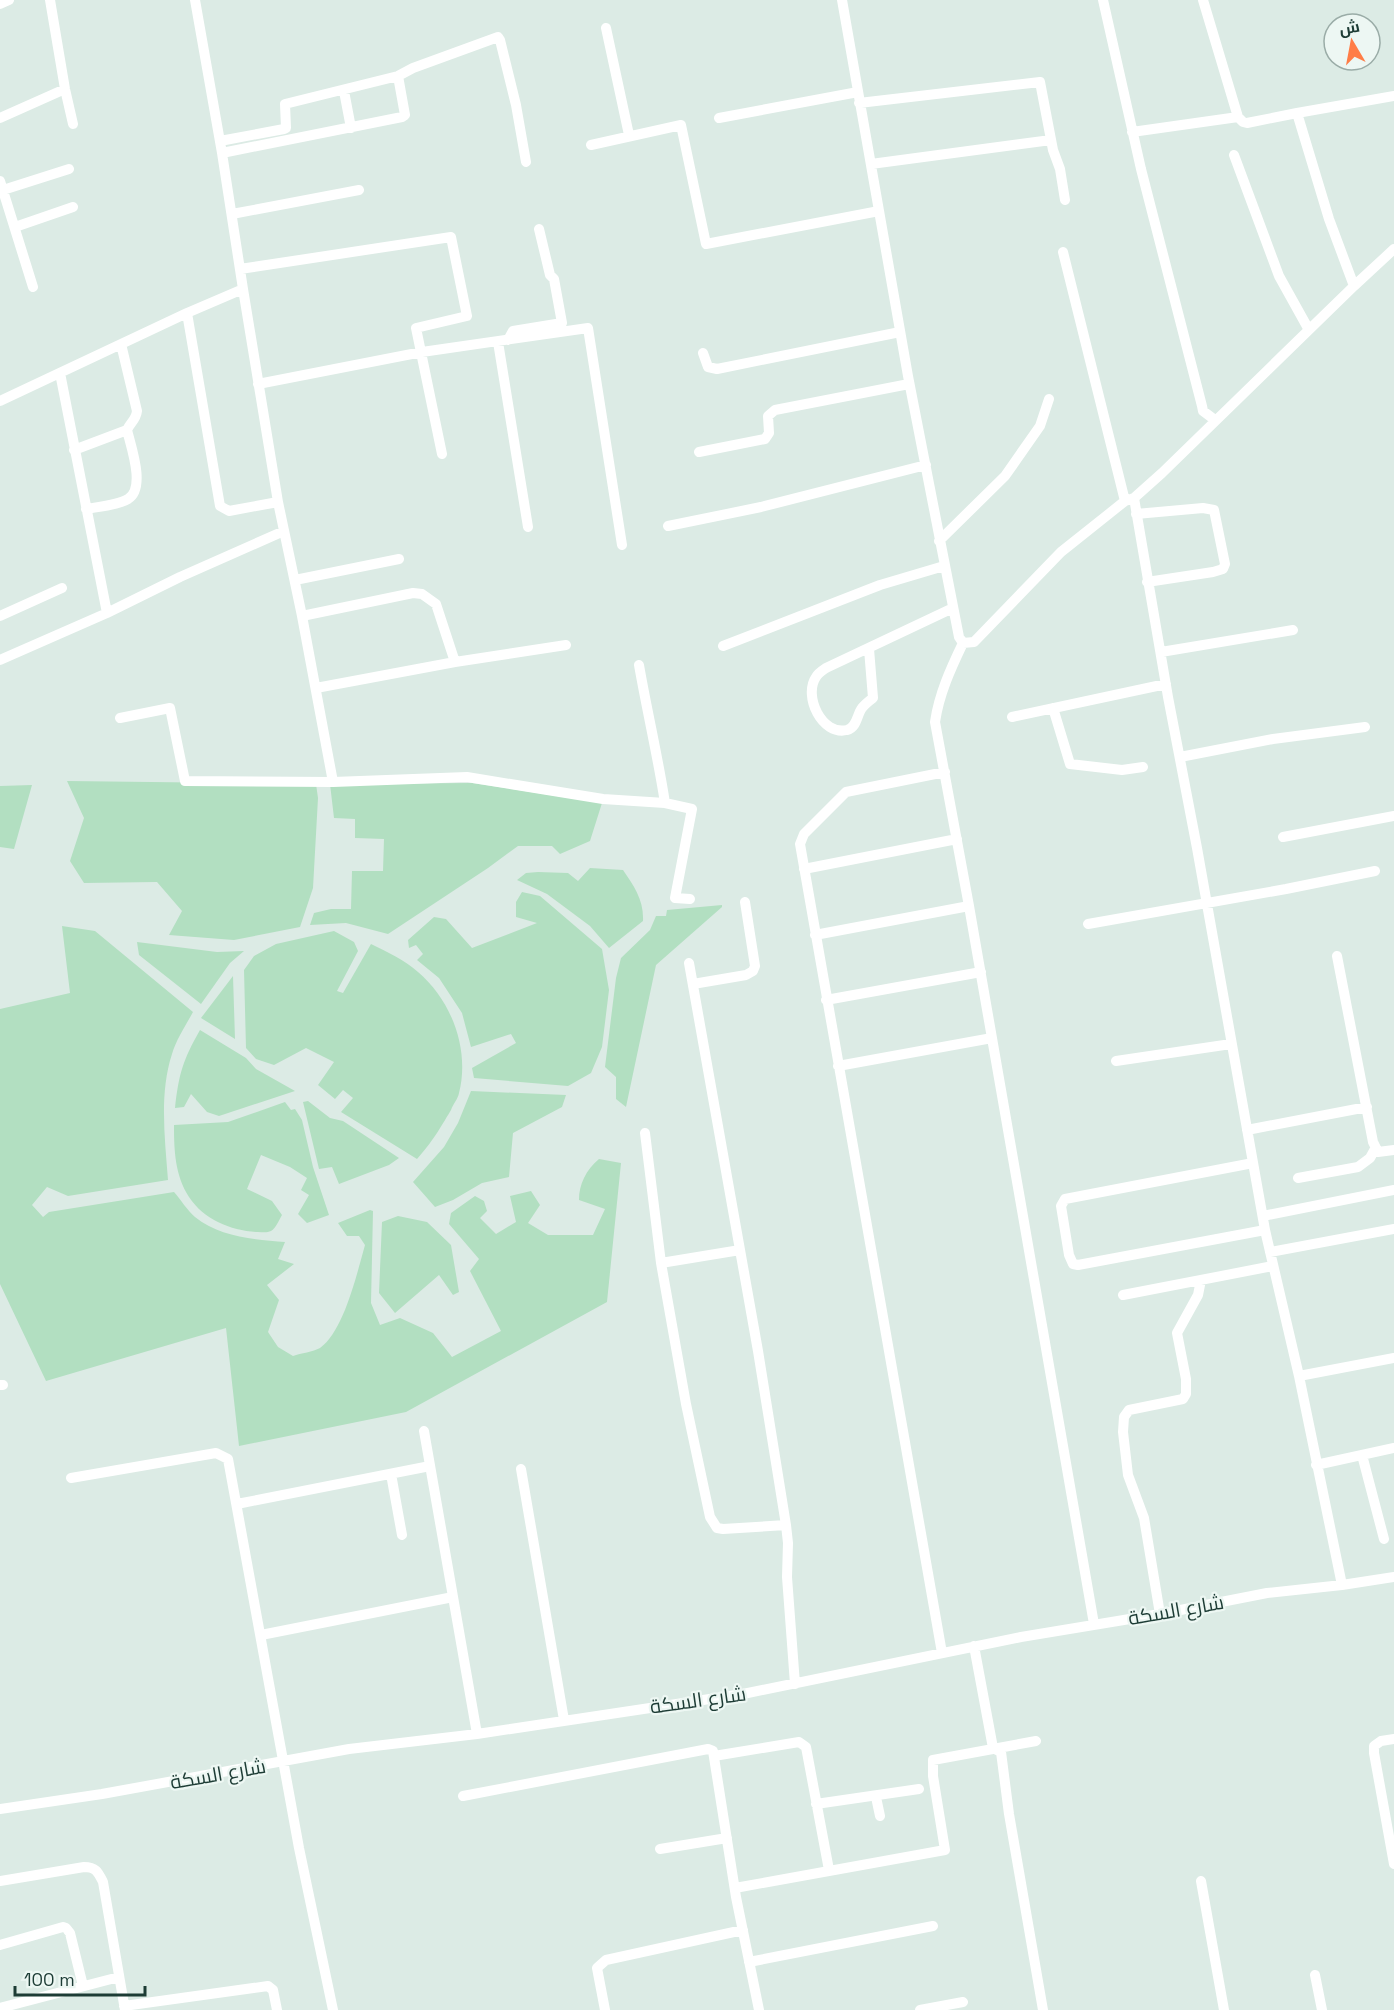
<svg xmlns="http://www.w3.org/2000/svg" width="1394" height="2010" font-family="'Space Grotesk',Cairo,sans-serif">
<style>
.grass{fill:#b2dfc1}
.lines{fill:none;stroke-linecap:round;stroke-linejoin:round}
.minor{stroke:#fff;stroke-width:10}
.labels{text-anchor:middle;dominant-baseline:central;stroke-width:4.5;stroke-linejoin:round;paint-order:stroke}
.street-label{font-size:20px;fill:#1d3c35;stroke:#edf7f3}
</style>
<rect width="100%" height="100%" fill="#dcebe5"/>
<path class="grass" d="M67 781 316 784 318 798 313 888 300 927 234 940 169 935 182 911 157 882 84 883 70 861 84 818Z
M472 783 602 803 590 841 560 854 552 846H518L488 868 388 934 346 923 310 925 314 913 331 909H351L352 871H383L384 839 355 838V819L334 818 330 784Z
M32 785 14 849 0 847V786Z
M590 868 623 870C634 886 644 900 643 921L609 948 590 926 547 894 517 880 526 873 538 872 568 873 578 881Z
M522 892 540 896 602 949 609 990 602 1047 591 1073 568 1086 474 1078 472 1068 516 1043 511 1034 471 1047 462 1013 439 978 417 960 423 954 416 945 409 948 408 940 434 917 446 919 472 948 537 923 516 917V902Z
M722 905V907L656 965 626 1107 616 1099V1077L605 1067 616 978 621 958 650 930 656 916H666L667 910Z
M62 926 95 931 193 1012C186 1025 176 1040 172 1054 159 1094 165 1139 168 1180L68 1196 47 1187 32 1205 43 1217 49 1212 174 1192C181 1200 187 1210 195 1217 219 1237 256 1240 285 1242L278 1259 294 1264 267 1285 279 1300 268 1332 278 1347 293 1356C301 1353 313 1352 320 1348 344 1331 357 1273 365 1245L359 1236H347L338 1223 370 1210 373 1211 371 1303 380 1325 400 1318 433 1333 452 1357 501 1331 470 1271 479 1259 449 1224 451 1213 475 1196 484 1201 487 1211 480 1218 496 1234 516 1222 510 1196 531 1191 540 1205 528 1223 548 1235H593L605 1209 579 1200C579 1184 586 1170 599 1159L621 1163 607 1302 406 1412 239 1446 226 1328 46 1381 0 1284V1009L70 993Z
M334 931 354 942 358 951 337 991 343 993 371 944C387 952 405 960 418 972 452 1001 470 1050 459 1093 458 1099 453 1104 451 1110 439 1130 433 1141 417 1159L341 1112 353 1098 343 1090 335 1099 318 1085 334 1062 306 1048 274 1065 256 1059 246 1048 244 970 254 956 276 944Z
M137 942 217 952 244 951 230 963 201 1004 139 955Z
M233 976 235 1039 201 1018Z
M200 1030 246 1058 256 1069 295 1091 219 1116 207 1112 191 1094 184 1107 175 1108C179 1073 183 1060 200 1030Z
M471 1091 566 1095 562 1107 513 1133 509 1177 482 1183 453 1200 435 1207 413 1182 444 1147 458 1123Z
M308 1101 330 1118 343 1121 399 1158 389 1165 339 1184 332 1167 319 1169 303 1102Z
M285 1102 291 1110 295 1109 302 1120 313 1167 329 1215 307 1223 298 1214 309 1195 301 1190 307 1178 290 1167 261 1155 247 1189 272 1201 282 1215C279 1220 276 1228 271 1231 267 1233 262 1232 258 1232 232 1231 204 1220 189 1197 175 1175 174 1151 174 1125L228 1122Z
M398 1216 427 1222 451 1245 459 1292 453 1295 439 1275 395 1313 379 1293 382 1222Z"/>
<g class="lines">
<path class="minor" d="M50 0 65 89 73 124
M195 0 222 153 243 289 278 502 302 616 333 782
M842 0 908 376 959 637 963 643
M1103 0 1141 169 1202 406 1203 411 1215 420
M1203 0 1238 117
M0 4 9 0
M606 28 629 135
M344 91 351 128
M859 103 1040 82 1053 150 1060 169 1065 200
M1297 113 1394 96
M0 118 65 89
M719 118 858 92
M1132 132 1238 117 1243 122 1247 123 1297 113 1329 219 1354 286
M220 141 284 129 286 128 285 104 398 76 413 68 498 37 500 40 516 105 526 162
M591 145 681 125 706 244 879 211
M222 153 402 117 405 115 398 76
M1234 155 1279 276 1309 330
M871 164 1051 140
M0 181 33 287
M3 190 69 169
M232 214 359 190
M15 227 73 207
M1063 252 1125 501
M240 269 451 237 467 316 416 328 442 454
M187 313 220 506 229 511 278 502
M508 340 513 331 562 323 554 279 550 275 539 229
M498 342 528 527
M703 353 708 367 717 369 900 332
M60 373 107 613
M258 384 422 352 588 328 622 545
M0 401 187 313 243 289
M74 450 127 430
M699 452 765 439 769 433 768 416 775 410 909 384
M1134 498 1168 697 1197 848 1265 1230 1299 1376 1342 1585
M86 509C97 507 119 505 128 499 146 488 131 447 127 430 130 423 136 420 137 411L121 344
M1136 514 1203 508 1214 510 1225 564 1223 569 1213 572 1147 582
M668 526 761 507 926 465
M939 541 1005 476 1040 426 1049 399
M295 580 399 559
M0 616 62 588
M302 616 413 593 422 594 436 604 455 662
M963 643C951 668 939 694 935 722L969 906 1094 1624
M963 643 974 642 1061 552 1125 501 1134 498 1162 473 1354 286 1394 249
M723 646 880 585 944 566
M869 649 873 698C869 701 865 704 862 708 857 714 857 728 847 730 822 736 803 696 816 677 818 673 823 670 826 668L953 608
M1161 652 1293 630
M0 660 107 613 180 577 284 531
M639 665C647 711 658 757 665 803
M316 688 455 662 566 645
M1053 708 1070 764 1122 770 1143 767
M1012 717 1166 684
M120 718 170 708 185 781 333 782 467 777 603 799 665 803 692 809 675 898 690 899
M1180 757 1273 739 1365 727
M1283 837 1394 816
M804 869 957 839
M1088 924 1286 889 1375 871
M815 935 969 906
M1337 956 1373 1142 1378 1152 1394 1150
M689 963 758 1351 786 1525 788 1543 787 1577 795 1684
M693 984 746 975 753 971 755 966 745 902
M826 1000 981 972
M1116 1061 1231 1044
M838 1066 992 1038
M1247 1130 1367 1107
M645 1133 661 1263 686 1404 710 1517 717 1528 723 1529 786 1525
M1253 1163 1065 1199 1061 1206 1069 1255 1073 1264 1078 1265 1265 1230
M1298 1178 1358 1167 1370 1158 1375 1149
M1263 1216 1394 1190
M1270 1252 1394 1229
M661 1263 740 1250
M1123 1295 1273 1266
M1299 1376 1394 1358
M0 1385H3
M424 1431 477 1734
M1362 1455 1384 1539
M1316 1465 1394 1448
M521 1469 564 1720
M391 1474 402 1535
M71 1478 216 1453 228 1459 299 1848 333 2010
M237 1504 430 1466
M1160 1614 1144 1518 1128 1475 1123 1432 1124 1417 1129 1410 1183 1399 1186 1394V1379L1177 1333 1198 1295 1201 1280
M261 1635 453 1597
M974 1646 993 1748 1001 1752 1009 1814 1043 2010
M942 1653 800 844 804 834 846 792 945 772
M1394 1739 1381 1741 1374 1746V1753L1394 1864
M714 1756 799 1742 806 1747 829 1870
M463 1796 708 1749 713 1751 736 1897 759 2010
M876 1797 880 1816
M816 1804 919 1789
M0 1809 102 1794 349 1749 477 1734 743 1694 1021 1637 1160 1614 1267 1593 1342 1585 1394 1577
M660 1849 727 1838
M0 1881 84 1867C96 1867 98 1872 103 1882L125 2010
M1201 1881 1224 2010
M735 1888 945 1850 933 1776V1760L1036 1741
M0 1945 63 1927 66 1928 70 1933 83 1986
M749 1962 933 1926
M1315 1975 1322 2010
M124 2006 268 1986 273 1990 277 2010
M0 2008 119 1977
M605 2010 597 1968 606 1960 743 1930
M920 2010 963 2002"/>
</g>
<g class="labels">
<g class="street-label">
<text transform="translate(1176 1610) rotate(-10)">شارع السكة</text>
<text transform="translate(698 1700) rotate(-8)">شارع السكة</text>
<text transform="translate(218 1774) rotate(-10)">شارع السكة</text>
</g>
</g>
<g transform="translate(1352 42) rotate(350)"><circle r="28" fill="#edf7f3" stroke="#9aaca7" stroke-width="1.5"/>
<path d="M0-4.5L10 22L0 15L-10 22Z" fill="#ff7d46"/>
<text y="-9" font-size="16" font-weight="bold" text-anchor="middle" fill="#1d3c35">ش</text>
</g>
<path d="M15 1986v9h130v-9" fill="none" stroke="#1d3c35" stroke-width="3"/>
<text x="24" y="1986" font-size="18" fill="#1d3c35" stroke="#edf7f3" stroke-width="4.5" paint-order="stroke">100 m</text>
</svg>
